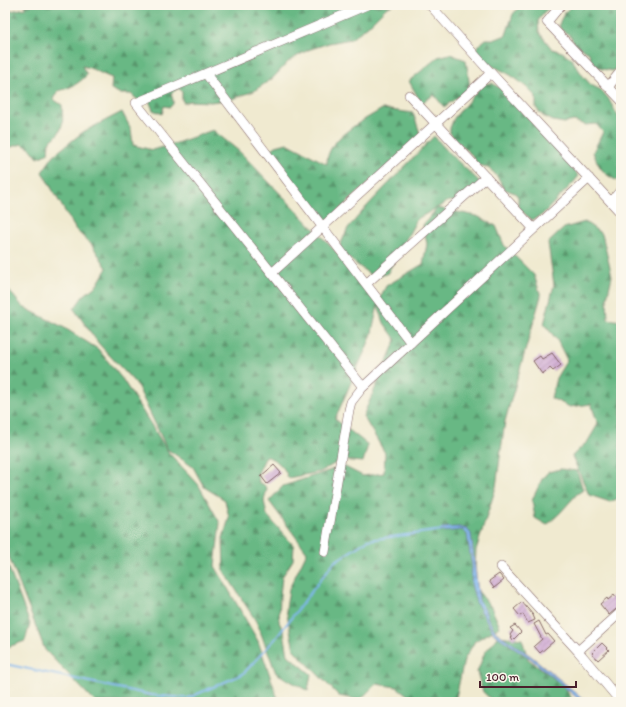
<svg xmlns="http://www.w3.org/2000/svg" width="626" height="707" font-family="Itim,sans-serif">
<style>
.forest{fill:url(#forest-firs);stroke:#596c58}
.water{fill:url(#water-ripples);stroke:#656b8d}
.lines{fill:none;stroke-linecap:round;stroke-linejoin:round}
.stream{stroke:#80b7ef;stroke-width:2}
.building{fill:url(#building-hatch)}
.minor-casing{stroke:#846665;stroke-width:10}
.minor{stroke:#fff;stroke-width:9}
</style>
<defs>
<pattern id="forest-firs" width="22" height="20" patternUnits="userSpaceOnUse"><rect width="22" height="20" fill="#68b884"/><path d="M5 1l3.5 6h-7zM16 11l3.5 6h-7z" fill="#58956c"/></pattern>
<pattern id="water-ripples" width="26" height="14" patternUnits="userSpaceOnUse"><rect width="26" height="14" fill="#80b7ef"/><path d="M2 4q2-2 4 0t4 0M15 11q2-2 4 0t4 0" fill="none" stroke="#6b94c2"/></pattern>
<pattern id="building-hatch" width="6" height="6" patternUnits="userSpaceOnUse"><rect width="6" height="6" fill="#d0abd4"/><path d="M-1 1l2-2M0 6l6-6M5 7l2-2" fill="none" stroke="#ab8bac"/></pattern>
</defs>
<rect width="100%" height="100%" fill="#fbf7ec"/>
<filter id="ink" filterUnits="userSpaceOnUse"><feTurbulence type="fractalNoise" baseFrequency=".025" numOctaves="2"/><feDisplacementMap in="SourceGraphic" scale="8" xChannelSelector="R" yChannelSelector="G"/><feConvolveMatrix kernelMatrix="1 2 1 2 8 2 1 2 1" color-interpolation-filters="sRGB"/></filter>
<filter id="wash" filterUnits="userSpaceOnUse"><feTurbulence type="fractalNoise" baseFrequency=".012" numOctaves="4" result="noise"/><feDisplacementMap in="SourceGraphic" scale="16" xChannelSelector="R" yChannelSelector="G"/><feGaussianBlur stdDeviation="0.9" result="paint"/><feColorMatrix in="noise" values="0 0 0 0 0 0 0 0 0 0 0 0 0 0 0 0 0 1.4 0 .05"/><feComposite in="paint" operator="in"/></filter>
<g filter="url(#wash)">
<rect width="100%" height="100%" fill="#f0ead0"/>
<path class="forest" d="M25 5H392L386 8 369 25 351 39 329 43 308 50 289 61 273 78 254 91 232 99 211 102 189 101 184 103 182 100V92L179 88 171 93C172 99 176 103 170 107L164 106 162 114 153 110 149 100 139 101 131 94H121L111 89 112 78C101 74 93 68 82 66L87 75C78 84 71 88 58 91L53 99 62 105C63 122 65 131 49 142L48 153 38 158 31 149 22 144 11 147 5 151V12L26 8Z
M521 5H553L544 12 538 21 539 32 552 49 562 52 571 58 583 76 591 85 601 90 608 98 619 118 621 119V182C604 176 599 168 593 152L603 132 596 124 585 125 574 121 564 123 553 121 543 116 536 108V97C526 86 514 76 501 70 488 63 484 66 473 54L478 46 486 39H496L506 35 513 14Z
M572 5H621V62L613 71 602 69 592 64 589 53 575 45 570 35 561 30 559 25C561 17 566 11 572 5Z
M450 54 466 60 470 88 444 107 434 95 421 103 409 81 438 57Z
M492 83 501 89 569 161 576 172 578 177 573 183 542 215 532 220 519 209 518 206V197L515 193 504 189C499 177 491 166 478 165L472 155 457 142 450 133V128L454 118 483 84Z
M382 109 413 113 421 136 325 223 267 153 276 146 287 143 327 164C326 138 363 121 382 109Z
M122 112 131 129 133 145 152 150 171 145 213 130 240 152 347 263 379 300 386 286 423 264 427 244 423 225 437 208 477 216 496 226 504 245 534 275 541 296 505 421 496 487 476 550 474 586 491 607 500 627 475 641 464 660 455 702H418L414 700 397 687 376 684 360 700 339 696 294 650 286 609 289 589 307 552 269 501 283 486 343 466 363 476 384 473 385 453 363 416 396 340 384 323 378 305 371 337 335 419 368 445 363 462 341 460 320 472 288 478C284 465 277 461 266 456L258 473 259 483 263 484 267 488 264 501 267 515 294 546 293 560 282 577 280 595 279 622 284 632 288 655 311 674 308 691 276 673 257 623 224 571 223 538 229 518 225 500 204 487 193 467 167 449 137 385 99 344 74 309 83 296 97 285 107 268 92 245 76 230 42 172 54 155 83 132Z
M434 136 449 153 481 183 460 202 449 201 417 219 387 274 373 277 338 250 348 228 368 205Z
M585 222 602 234 612 276 607 298 608 319 621 321V497L610 502 589 495 572 456 588 441 598 424 591 404 570 407 551 398 556 378 567 360 557 340 544 324 554 285 548 243 564 228Z
M5 286 23 307 63 327 98 349 123 380 169 453 198 484 220 523 215 566 258 641 279 702H95L45 650 5 547Z
M561 469 577 471 583 490 577 494 560 513 547 525 535 518 532 500 542 479 548 472Z
M5 558 30 624 25 641 5 648Z
M499 636 522 639 528 659 563 685 574 702H494L483 692 477 672 485 652Z"/>
<path class="water" d="M459 527 467 529 471 534 479 600 485 610 488 619 496 632 531 656 587 702H582L530 658 494 634 476 602 471 584 472 567 467 534 462 530 440 532 442 528Z"/>
<g class="lines">
<path class="stream" d="M5 664 151 695 188 698 243 674 276 638 334 562 368 540 443 530"/>
</g>
<g id="blocks">
<path class="building" d="M552 353 561 365 553 371 550 368 542 374 533 361 540 356 542 359Z
M274 465 281 473 267 484 261 476Z
M499 574 504 580 494 588 489 581Z
M614 595 621 605 609 615 600 604 607 598 608 600Z
M522 602 533 615 535 620 528 623 523 614 520 616 514 609Z
M539 621 546 635 548 634 554 641 540 653 534 646 542 639 534 624Z
M515 625 521 632 513 640 510 635 513 631 510 628Z
M602 643 609 650 598 660 592 653Z"/>
</g>
</g>
<g filter="url(#ink)">
<use href="#blocks" fill-opacity="0" stroke="#846665" stroke-width="1"/>
<g class="lines">
<defs>
<path id="minor" d="M430 5 491 73 621 213
M561 5 547 22 621 100
M206 74 411 343
M608 87 621 71
M409 95 534 229
M611 202 621 190
M272 273 491 73
M366 284 486 177
M363 387 136 103 367 5
M325 552 349 410 351 402 362 388 589 178
M501 567 578 651 621 702
M578 651 621 612"/>
</defs>
<use href="#minor" class="minor-casing"/>
<use href="#minor" class="minor"/>
</g>
</g>
<rect width="626" height="707" fill="none" stroke="#fbf7ec" stroke-width="20"/>
<path d="M480 681v6h96v-6" fill="none" stroke="#4a1f2b" stroke-width="2"/>
<text x="486" y="681" font-size="12" fill="#4a1f2b" stroke="#fbf7ec" stroke-width="3" paint-order="stroke">100 m</text>
</svg>
